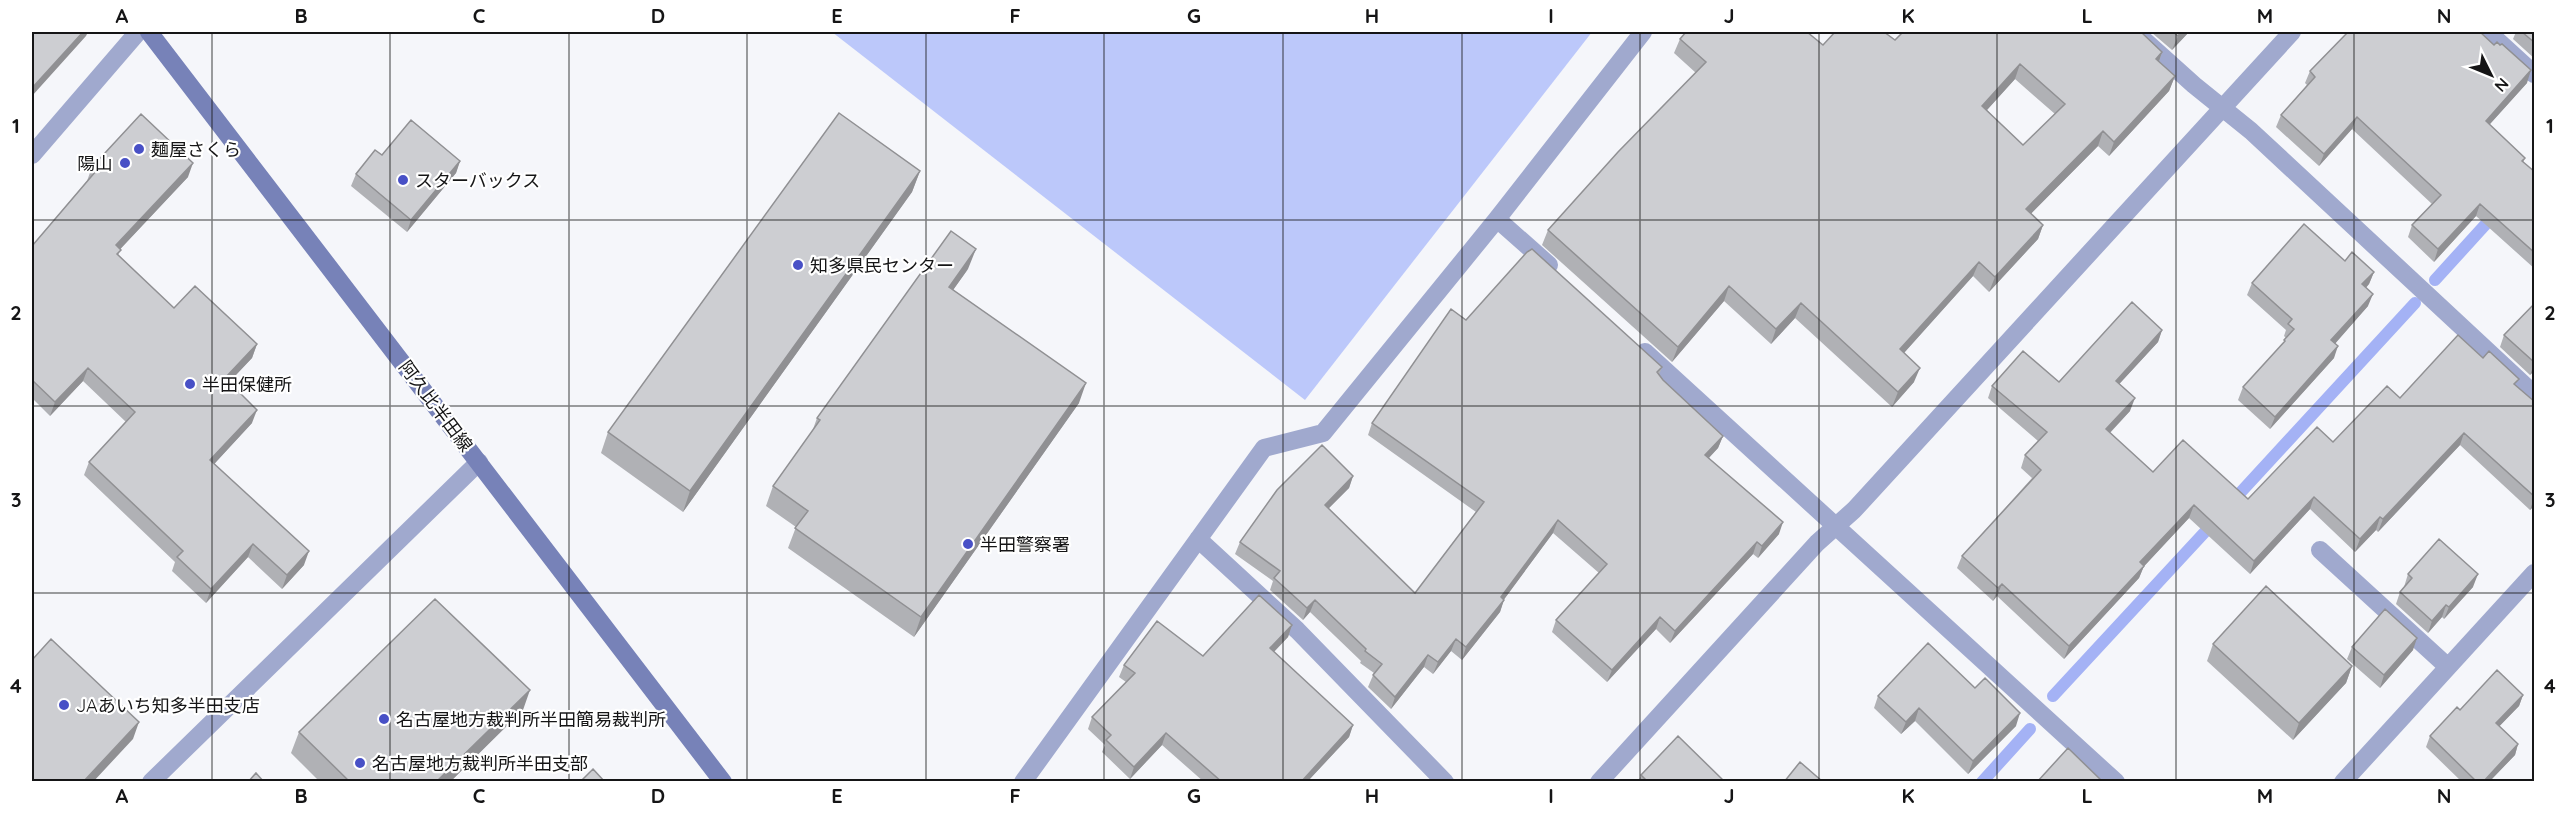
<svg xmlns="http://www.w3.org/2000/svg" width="2566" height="813" font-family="Quicksand,'Noto Sans JP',sans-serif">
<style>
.green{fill:#bcc8fa}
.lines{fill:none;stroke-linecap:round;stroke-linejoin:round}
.stream{stroke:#a4b2f5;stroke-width:12}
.minor{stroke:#a0a9ce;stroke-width:18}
.secondary{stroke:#7782b8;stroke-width:18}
.wall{fill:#b0b1b5;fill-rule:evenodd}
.shaded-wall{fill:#909093}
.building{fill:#cdced2;stroke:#909093;stroke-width:1.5;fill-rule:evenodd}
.grid{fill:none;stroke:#151516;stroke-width:1.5;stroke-opacity:0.55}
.poi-dot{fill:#4850c6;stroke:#fff;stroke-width:2}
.labels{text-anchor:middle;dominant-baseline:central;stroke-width:4.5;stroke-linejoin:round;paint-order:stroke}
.poi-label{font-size:18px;fill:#151516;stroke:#fff;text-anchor:start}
.street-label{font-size:18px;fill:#151516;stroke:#fff}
.neatline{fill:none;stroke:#151516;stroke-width:2}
.grid-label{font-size:20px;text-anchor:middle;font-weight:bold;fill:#151516}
</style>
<rect width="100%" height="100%" fill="#f5f6fa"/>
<path class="green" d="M832 32H1592L1305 400Z"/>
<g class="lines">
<path class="stream" d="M2435 280 2495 214
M2229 505 2415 303
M2053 696 2216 520
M1982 782 2030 729"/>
<path class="minor" d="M2135 32 2194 85 2251 131 2534 394
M2488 32 2534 74
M32 155 138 32
M1497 219 1549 265
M1645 352 2116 782
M1198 539 1297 630 1445 782
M2320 550 2448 667
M151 782 479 462
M1023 782 1264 448 1323 433 1497 219 1643 32
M1599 782 1817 543 1854 510 2292 32
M2343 782 2534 573"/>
<path class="secondary" d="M149 32 723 782"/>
</g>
<path class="wall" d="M2151 32H2189L2172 50Z
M2516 32H2535V59L2513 39Z
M1680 39 1823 45 1895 40 2162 52 2159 62 2175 76 2169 91 2109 156 2098 146 2031 213 2043 225 2038 239 1989 292 1973 276 1904 353 1914 382 1892 407 1795 318 1771 344 1724 301 1672 362 1542 245 1548 230 1696 73 1674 53ZM2015 79 2055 114 2023 145 1987 110Z
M2494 45 2527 83 2489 125 2525 158 2523 163 2535 172V269L2476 216 2434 262 2408 237 2412 225 2432 204 2352 129 2319 166 2276 127 2281 115 2307 85 2305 83 2310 71Z
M382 155 460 161 456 173 407 232 351 186 356 174Z
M92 167 188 177 120 249 118 256 174 308 257 344 252 358 229 382 252 423 214 464 304 565 282 589 248 557 206 603 172 571 175 562 84 475 89 462 126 422 83 381 50 416 32 398V246L87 181Z
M920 171 912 192 683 512 601 453 608 432Z
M2345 261 2374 272 2369 284 2366 288 2368 306 2335 343 2334 358 2270 429 2238 400 2243 387 2282 345 2286 338 2284 336 2286 330 2247 295 2252 283Z
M968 269 953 290 1079 403 914 637 788 548 796 527 766 506 773 486 812 432 817 418Z
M2535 303V370L2530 375 2500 347 2504 335Z
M1466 320 1662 367 1659 375 1663 380 1723 436 1718 448 1709 458 1779 534 1758 558 1753 554 1670 643 1656 629 1607 682 1552 632 1556 620 1599 573 1553 533 1504 599 1500 612 1462 660 1451 651 1433 674 1424 667 1391 709 1368 687 1374 673 1360 663 1361 661 1310 612 1303 620 1270 590 1273 581 1235 554 1240 542 1353 476 1349 488 1328 509 1415 593 1476 512 1368 435 1372 423Z
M2162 330 2158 342 2119 384 2130 411 2110 433 2153 472 2248 499 2400 398 2483 358 2517 386 2535 402V505L2530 510 2460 445 2378 532 2376 530 2355 552 2310 509 2250 574 2189 518 2144 566 2139 578 2064 659 1997 596 1993 601 1957 568 1962 556 2032 478 2021 468 2025 455 2038 441 1988 398 1992 386 2059 382Z
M2408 574 2473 587 2444 619 2442 617 2428 633 2396 604 2400 592 2404 587Z
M1292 625 1288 637 1274 652 1353 725 1349 737 1307 782H1204L1162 745 1130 779 1102 752 1105 745 1088 729 1092 717 1126 682 1119 677 1124 665 1203 656Z
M2213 644 2352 666 2346 683 2293 740 2207 661Z
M2352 647 2413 650 2380 688 2347 659Z
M1975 688 2016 726 1968 774 1915 721 1901 734 1874 708 1878 696Z
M2523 695 2519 706 2499 726 2518 744 2515 755 2489 782H2462L2426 747 2430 736 2460 710Z
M523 710 450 782H320L291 753 299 732Z
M1641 775 1725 782H1638Z"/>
<path class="shaded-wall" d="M83 32H88L86 36 32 96V88Z
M2181 32H2189L2172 50 2178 36Z
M2162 52 2157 67 2156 59Z
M2020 64 2015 79 1977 121 1982 106Z
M2531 70 2527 83 2481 134 2486 121Z
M2175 76 2169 91 2109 156 2114 142Z
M2357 117 2352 129 2319 166 2324 154Z
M2103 131 2098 146 2021 224 2026 209Z
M460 161 456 173 407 232 411 220Z
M193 163 188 177 111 259 116 245Z
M920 171 912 192 683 512 690 491Z
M2480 204 2476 216 2434 262 2438 249Z
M2043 225 2038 239 1989 292 1995 277Z
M976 249 968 269 941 307 949 287Z
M1979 262 1973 276 1894 364 1900 349Z
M2374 272 2369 284 2358 296 2362 284Z
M1729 286 1724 301 1672 362 1678 347Z
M2373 294 2368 306 2327 353 2331 340Z
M1801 303 1795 318 1771 344 1776 329Z
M2162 330 2158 342 2111 393 2116 381Z
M257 344 252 358 220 392 225 378Z
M2338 346 2334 358 2270 429 2275 417Z
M2535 362V370L2530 375Z
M88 368 83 381 50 416 55 402Z
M1920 368 1914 382 1892 407 1898 392Z
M1086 383 1079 403 914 637 921 617Z
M2135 398 2130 411 2102 441 2106 429Z
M257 410 252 423 205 474 210 460Z
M2464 433 2460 445 2378 532 2383 519Z
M1723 436 1718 448 1700 467 1705 455Z
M1353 476 1349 488 1320 517 1325 505Z
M2314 497 2310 509 2250 574 2254 561Z
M2534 498 2535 505 2530 510Z
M2194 505 2189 518 2136 575 2140 562Z
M2380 517 2376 530 2355 552 2360 539Z
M1558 520 1553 533 1497 609 1501 597Z
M1783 522 1779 534 1758 558 1762 546Z
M1757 542 1753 554 1670 643 1675 631Z
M253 544 248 557 206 603 211 589Z
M309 551 304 565 282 589 287 575Z
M2144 566 2139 578 2064 659 2069 646Z
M2478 574 2473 587 2444 619 2449 607Z
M2002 584 1997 596 1993 601 1998 588Z
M1315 600 1310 612 1303 620 1307 608Z
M1504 600 1500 612 1462 660 1466 647Z
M2446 605 2442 617 2428 633 2432 621Z
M1660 617 1656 629 1607 682 1612 670Z
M1292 625 1288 637 1266 660 1270 648Z
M2417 638 2413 650 2380 688 2384 675Z
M1456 639 1451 651 1433 674 1438 662Z
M1428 655 1424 667 1391 709 1395 697Z
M2352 666 2346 683 2293 740 2299 723Z
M530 690 523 710 450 782H436Z
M2523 695 2519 706 2492 734 2496 723Z
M1919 708 1915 721 1901 734 1906 722Z
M2020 713 2016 726 1968 774 1973 761Z
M139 722 133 739 93 782H83Z
M1353 725 1349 737 1307 782H1301Z
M1166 733 1162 745 1130 779 1134 767Z
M2518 744 2515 755 2489 782H2483Z"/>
<path class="building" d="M32 32H83L32 88Z
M1686 32H1807L1823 45 1835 32H1884L1895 40 1903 32H2141L2162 52 2156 59 2175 76 2114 142 2103 131 2026 209 2043 225 1995 277 1979 262 1900 349 1920 368 1898 392 1801 303 1776 329 1729 286 1678 347 1548 230 1618 152 1706 62 1680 39ZM2020 64 2065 104 2023 145 1982 106Z
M2173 32H2181L2178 36Z
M2348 32H2480L2494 45 2497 42 2500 45 2502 44 2531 70 2486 121 2525 158 2522 161 2535 172V253L2480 204 2438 249 2412 225 2441 195 2357 117 2324 154 2281 115 2315 77 2310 71Z
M2522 32H2535V43Z
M839 113 920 171 690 491 608 432Z
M141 114 193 163 116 245 121 250 117 254 174 308 195 286 257 344 225 378 257 410 210 460 309 551 287 575 253 544 211 589 177 557 183 551 89 462 135 412 88 368 55 402 32 380V246L96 171 92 167Z
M411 120 460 161 411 220 356 174 375 150 382 155Z
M2304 224 2345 261 2352 252 2374 272 2362 284 2373 294 2331 340 2338 346 2275 417 2243 387 2285 341 2284 340 2294 329 2288 324 2292 319 2252 283Z
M951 231 976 249 949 287 1086 383 921 617 795 528 808 511 773 486 820 420 817 418Z
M1532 249 1662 367 1657 372 1663 380 1723 436 1705 455 1783 522 1762 546 1757 542 1675 631 1660 617 1612 670 1556 620 1607 564 1558 520 1501 597 1504 600 1466 647 1456 639 1438 662 1428 655 1395 697 1373 675 1382 664 1365 651 1366 649 1315 600 1307 608 1274 578 1280 571 1240 542 1277 490 1322 445 1353 476 1325 505 1415 593 1484 502 1372 423 1451 309 1466 320 1527 252Z
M2132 302 2162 330 2116 381 2135 398 2106 429 2153 472 2183 440 2248 499 2317 427 2333 442 2387 386 2400 398 2458 335 2483 358 2489 351 2519 379 2514 384 2535 402V497L2464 433 2383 519 2380 517 2360 539 2314 497 2254 561 2194 505 2140 562 2144 566 2069 646 2002 584 1998 588 1962 556 2041 470 2025 455 2047 432 1992 386 2023 351 2059 382Z
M2535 303V362H2534L2504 335Z
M2439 539 2478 574 2449 607 2446 605 2432 621 2400 592 2412 578 2408 574Z
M2266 586 2352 666 2299 723 2213 644Z
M1259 595 1292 625 1270 648 1353 725 1301 782H1222L1166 733 1134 767 1106 740 1111 735 1092 717 1135 673 1124 665 1157 621 1203 656Z
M435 599 530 690 436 782H350L299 732Z
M2385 609 2417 638 2384 675 2352 647Z
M51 639 139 722 83 782H32V660Z
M1928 643 1975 688 1985 678 2020 713 1973 761 1919 708 1906 722 1878 696Z
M2497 670 2523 695 2496 723 2518 744 2483 782H2477L2430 736 2457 707 2460 710Z
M1678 736 1725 782H1648L1641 775Z
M2068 748 2103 782H2037Z
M1800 762 1823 782H1784Z
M593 769 605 782H580Z
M256 773 264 782H248Z"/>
<path class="grid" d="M212 32V782M390 32V782M569 32V782M747 32V782M926 32V782M1104 32V782M1283 32V782M1462 32V782M1640 32V782M1819 32V782M1997 32V782M2176 32V782M2354 32V782M32 220H2534M32 406H2534M32 593H2534"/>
<g class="poi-dot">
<circle cx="139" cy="149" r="6"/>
<circle cx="125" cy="163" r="6"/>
<circle cx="403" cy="180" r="6"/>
<circle cx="798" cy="265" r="6"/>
<circle cx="190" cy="384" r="6"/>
<circle cx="968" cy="544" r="6"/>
<circle cx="64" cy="705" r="6"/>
<circle cx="384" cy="719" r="6"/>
<circle cx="360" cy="763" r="6"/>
</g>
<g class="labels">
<g class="poi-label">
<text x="151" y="149">麺屋さくら</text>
<text x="113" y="163" text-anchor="end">陽山</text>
<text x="415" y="180">スターバックス</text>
<text x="810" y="265">知多県民センター</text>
<text x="202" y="384">半田保健所</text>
<text x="980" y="544">半田警察署</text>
<text x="76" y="705">JAあいち知多半田支店</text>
<text x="396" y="719">名古屋地方裁判所半田簡易裁判所</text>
<text x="372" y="763">名古屋地方裁判所半田支部</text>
</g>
<g class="street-label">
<text transform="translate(436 406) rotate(53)">阿久比半田線</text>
</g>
</g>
<rect width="2566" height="813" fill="none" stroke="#ffffff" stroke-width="66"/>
<g transform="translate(2491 75) rotate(133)" stroke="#ffffff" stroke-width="4.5" paint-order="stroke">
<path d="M0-4.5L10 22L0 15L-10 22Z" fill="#151516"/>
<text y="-9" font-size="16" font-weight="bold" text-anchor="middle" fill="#151516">N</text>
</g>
<rect x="33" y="33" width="2500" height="747" class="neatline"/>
<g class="grid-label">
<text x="122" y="23">A</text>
<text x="301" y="23">B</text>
<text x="479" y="23">C</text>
<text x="658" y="23">D</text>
<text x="837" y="23">E</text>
<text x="1015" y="23">F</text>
<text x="1194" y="23">G</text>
<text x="1372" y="23">H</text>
<text x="1551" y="23">I</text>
<text x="1729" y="23">J</text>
<text x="1908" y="23">K</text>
<text x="2087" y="23">L</text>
<text x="2265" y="23">M</text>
<text x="2444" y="23">N</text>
<text x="16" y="133">1</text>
<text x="2550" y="133">1</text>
<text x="16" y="320">2</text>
<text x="2550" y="320">2</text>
<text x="16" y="507">3</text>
<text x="2550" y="507">3</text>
<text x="16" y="693">4</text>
<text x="2550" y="693">4</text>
<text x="122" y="803">A</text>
<text x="301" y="803">B</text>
<text x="479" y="803">C</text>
<text x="658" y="803">D</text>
<text x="837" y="803">E</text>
<text x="1015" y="803">F</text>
<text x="1194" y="803">G</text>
<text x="1372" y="803">H</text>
<text x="1551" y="803">I</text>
<text x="1729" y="803">J</text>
<text x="1908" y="803">K</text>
<text x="2087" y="803">L</text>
<text x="2265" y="803">M</text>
<text x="2444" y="803">N</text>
</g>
</svg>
